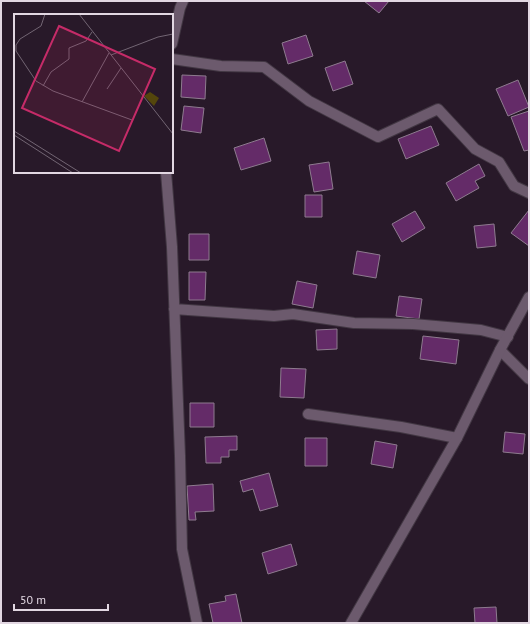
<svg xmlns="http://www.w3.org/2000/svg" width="530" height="624" font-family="'PT Sans',sans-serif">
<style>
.building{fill:#642b68;stroke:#8e7b8f}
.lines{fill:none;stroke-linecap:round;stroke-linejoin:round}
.minor-casing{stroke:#423743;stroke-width:12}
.tertiary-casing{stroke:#423743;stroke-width:12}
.minor{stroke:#6c5a6d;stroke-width:10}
.tertiary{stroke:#6c5a6d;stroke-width:10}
.inset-road{fill:none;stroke:#726573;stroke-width:1}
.view{fill:#c52b68;fill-opacity:0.15;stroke:#c52b68;stroke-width:2}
.inset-edge{fill:none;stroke:#e2d7e2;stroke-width:2}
</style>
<rect width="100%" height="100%" fill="#281929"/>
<path class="building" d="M364 1H389L379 13Z
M306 35 313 56 288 64 282 43Z
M345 61 353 84 333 91 325 68Z
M182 75 206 76 205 99 181 97Z
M518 80 529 107 508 116 496 89Z
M184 106 204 108 201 133 181 130Z
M529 111V150L524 151 511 117Z
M431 126 439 145 406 159 398 139Z
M264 138 271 161 241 170 234 148Z
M329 162 333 189 314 192 309 165Z
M479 164 485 176 475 181 479 188 456 201 446 183Z
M305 195H322V217H305Z
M529 210V246L511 233Z
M415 211 425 228 402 242 392 224Z
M494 224 496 246 477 248 474 226Z
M189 234H209V260H189Z
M357 251 380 255 376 278 353 274Z
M189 272H206L205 300H189Z
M297 281 317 285 313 308 292 304Z
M399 296 422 299 419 319 396 316Z
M337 329V349L317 350 316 330Z
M423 336 459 340 456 364 420 359Z
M281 368 306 369 304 398 280 397Z
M190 403H214V427H190Z
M505 432 525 434 523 454 503 452Z
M237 436V450H229V457H221V463H206L205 437Z
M305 438H327V466H305Z
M375 441 397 445 393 468 371 464Z
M269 473 278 506 260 511 253 489 243 492 240 481Z
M213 484 214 511 195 512 196 520H189L187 486Z
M291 544 297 565 268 574 262 553Z
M236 594 242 623H213L209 604 226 601 225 596Z
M496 607 497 623H475L474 608Z"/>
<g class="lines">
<defs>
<path id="minor" d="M172 44 180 8 183 1
M172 59 221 66 264 67 309 101 378 137 438 109 475 149 499 162 514 186 529 193
M166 172 172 247 180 456 182 549 197 623
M174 309 274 316 293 314 354 323 413 324 481 330 508 337
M500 350 529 379
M308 414 401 427 457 438"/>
<path id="tertiary" d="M351 623 457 438 500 350 529 297"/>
</defs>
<use href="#minor" class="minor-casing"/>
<use href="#tertiary" class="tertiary-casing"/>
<use href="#minor" class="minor"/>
<use href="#tertiary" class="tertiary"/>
</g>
<g transform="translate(14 14)">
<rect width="159" height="159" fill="#281929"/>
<path d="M136 78 145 84 140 92 130 82Z" fill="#54460c"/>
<path class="inset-road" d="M31 0 27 12 6 25 2 31V37L22 67 39 77 118 106M65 0 159 120M97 41 144 23 159 20M29 72 37 58 55 45V34L72 27 78 18M93 75 107 54M68 88 95 39M0 117 67 159M0 121 59 159"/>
<path class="view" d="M45 12 141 55 105 137 8 94Z"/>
<rect width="159" height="159" class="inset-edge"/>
</g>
<rect width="530" height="624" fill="none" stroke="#e2d7e2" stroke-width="4"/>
<path d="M14 604v6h94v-6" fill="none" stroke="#e2d7e2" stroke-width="2"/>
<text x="20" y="604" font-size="12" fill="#e2d7e2" stroke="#281929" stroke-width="3" paint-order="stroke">50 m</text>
</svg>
